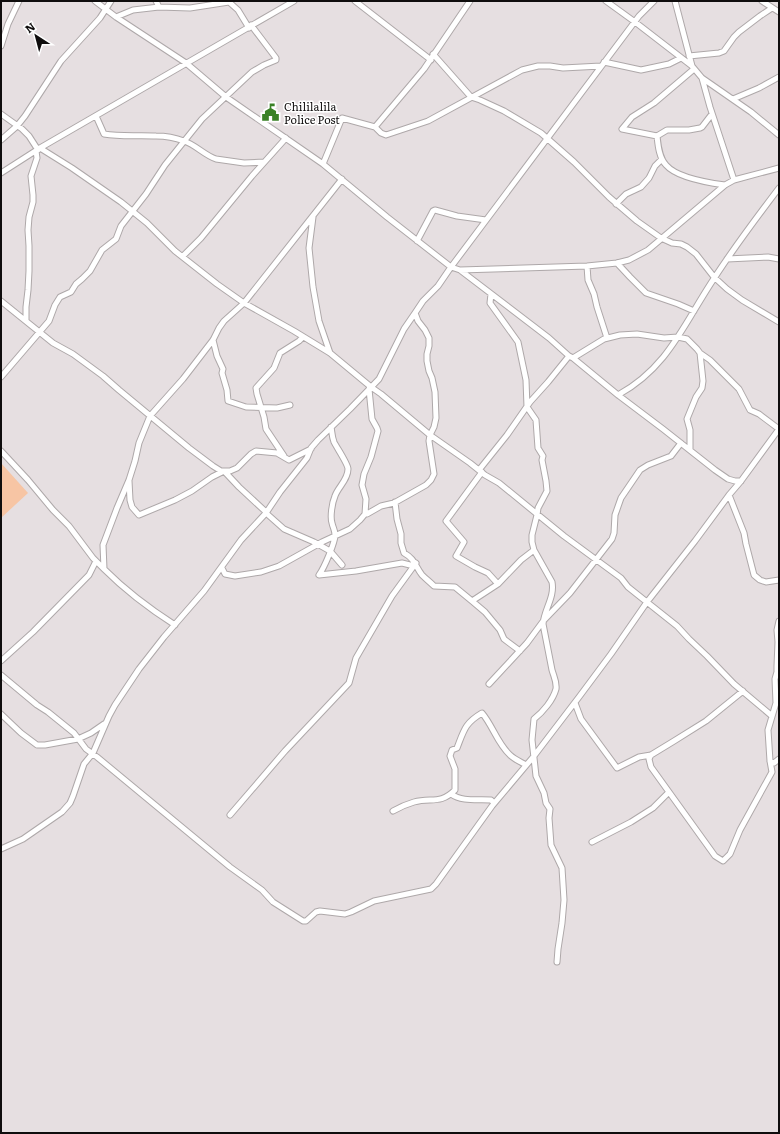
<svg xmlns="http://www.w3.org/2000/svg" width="780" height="1134" font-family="Literata,serif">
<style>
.green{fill:#f7c5a4}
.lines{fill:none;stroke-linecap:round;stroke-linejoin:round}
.minor-casing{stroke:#aea8a9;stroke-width:7}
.minor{stroke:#fff;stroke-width:5}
.labels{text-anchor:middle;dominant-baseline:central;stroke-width:3;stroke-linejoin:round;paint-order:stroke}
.poi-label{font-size:11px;fill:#0f0d0d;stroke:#fff;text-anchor:start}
</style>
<rect width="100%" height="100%" fill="#e6dfe1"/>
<path class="green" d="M1 463 28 493 1 518Z"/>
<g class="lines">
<defs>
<path id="minor" d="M95 1 116 17 186 63 226 97 323 164 387 217 451 267 460 270 549 338 569 356 573 358 618 395 663 429 715 470 728 479 735 481H741
M156 1 159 7 190 8 229 2 238 10 249 28
M355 1 431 60
M606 1 635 22 692 66 702 78 751 112 779 135
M675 1 692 66
M762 1 779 12
M116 17 133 10 159 7
M1 46 8 24 19 1
M433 54 471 97 480 100 504 111 541 133 574 162 609 197 637 221 661 238 672 243 681 244 687 247 696 254 714 277 727 289 742 300 779 322
M689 56 719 53 724 51 734 37 739 32 760 16 772 8
M604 62 641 70 669 64 681 58
M694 69 654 103 632 117 622 129 657 136 667 130H689L700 128 702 127 712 114
M702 78 710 107 734 180
M733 99 759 88 779 77
M1 114 22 129 29 136 38 150
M96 116 104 134C121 137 139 135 156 136 165 136 176 138 184 141 196 145 204 155 216 159L244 163 264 162
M375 127 424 69 470 1
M657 136C658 145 659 158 666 165 677 178 710 183 725 185
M1 140 17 126 25 116 61 61 100 18 111 1
M40 148 72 168 121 202 147 223 175 251 217 284 244 303 294 331 330 353 371 387 381 394 430 435 470 463 485 475 499 483 564 536 621 578 628 587 638 595 677 626 689 639 707 656 734 684 772 716
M323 164 342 118 375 127 381 133 386 135 428 121 522 70 538 66H550L563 68 601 66
M1 173 40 148 294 1
M616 204 626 194 641 187 649 178 655 166 662 159
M313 217 309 248 313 287 319 321 330 353
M417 241 433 211 435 210 457 216 486 220
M183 256 201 238 252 176 286 138
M727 259 768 257 779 259
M617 263 630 277 646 293 678 304 694 311
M587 266 588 280 594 294 597 307 607 338
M460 270 587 266 617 263 629 260 648 250 725 185 734 180 779 168
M491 294 490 303 518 342 526 380 527 407 536 420 538 448 543 456 542 460 546 481 547 491 538 508 537 515 532 535V542L534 550 552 582C555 597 544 610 543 624 546 639 549 655 552 670 554 677 557 682 556 689 553 700 543 712 534 719L532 740 536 776 544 793 546 803 550 809 549 818 551 845 562 868 564 900 562 923 558 949 557 962
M1 301 53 343 73 354 103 376 119 390 189 448 213 466 221 471H230L237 468 251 454 256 451 277 453 289 460 311 449
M26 320V307L28 290 29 271V246L28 230 29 217 33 202V195L31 176 37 158 36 151
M213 340 217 356 223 369 222 373 227 390 228 401 246 407 277 408 290 405
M700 353 710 360 739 389 750 410 759 414 779 429
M573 358 604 339 620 335 637 334 664 338 678 337 687 339 697 349 700 353 703 381 702 388 696 397 687 419 690 430V450
M1 377 49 321 55 305 60 297 71 292 76 284 82 279 90 271 102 250 116 239 121 226 146 194 165 165 202 119 252 72 264 65 276 60V58L251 25
M618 395C669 367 684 323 715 277 735 246 757 217 779 188
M331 427C332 432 332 437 334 442 337 448 348 464 348 469 348 480 338 487 335 496 332 503 330 517 332 523 333 528 335 530 335 535 335 543 324 568 319 575L356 571 402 563 414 566
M1 451 28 480 53 510 69 526 93 558 104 569
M284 456 266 429 264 417 257 394 256 388 274 368 280 353 299 341 303 337
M479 470 507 435 530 402 548 382 569 356
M482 472 446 521 464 542 456 556 475 567 488 573 498 584
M129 481 130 500 132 507 139 515 175 500 192 491 212 477 224 471 239 487 266 512
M729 495 744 533 746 544 754 575 760 580 766 582 779 580
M395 502 397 519 401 534V543L404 553C415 559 415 566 422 575 426 579 430 582 434 586L455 587 472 601 485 612 500 630 504 639 520 651
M266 513 284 529 314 542 330 551 342 565
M365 514H367L381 506 394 503 426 485 431 480 434 474 429 441 430 435 434 427 436 418 435 392 432 378 429 371 427 361V354L429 346V338L425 330 418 321 415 313
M222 568 225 574 235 576 261 572 279 566 322 542 350 529 360 520 365 514 366 499 362 485 364 474 371 457 378 431 377 428 372 419 369 389
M472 601 498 584 521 560 534 550
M175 625C150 609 125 590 104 569L103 545 117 508 129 480 135 461 139 443 150 416 183 379 213 340 219 328 224 321 244 303 342 179
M1 661 33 632 89 575 96 561
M1 675 37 705 48 712 74 733 86 749 97 757 230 867 262 890 273 902 303 921H306L316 912 320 911 345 914 351 912 374 901 431 889 436 884 492 806 534 756 579 697 611 654 647 602 695 541 729 495 741 481 779 429
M489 684 527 643 544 620 570 593 612 539 614 533 615 515 621 498 640 470 648 465 671 456 681 443
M575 703 581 719 617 768 639 757 651 755 674 741 706 721 743 691
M1 714 21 733 37 745H45L78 739 91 733 104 724
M651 755 649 759 651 767 715 856 723 861 730 854 740 830 772 772 770 761 768 730 776 703 775 679 777 672V666L778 642 777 630 779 621
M770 761 774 763 779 759
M451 794C462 802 478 799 491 800L494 803
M393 811C400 807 407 804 414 802 431 797 440 805 455 790V769L450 756 452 750 457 748C464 730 465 723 482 713 493 726 497 743 510 755 514 759 521 762 526 765
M230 815 285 751 349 683 356 658 392 596 416 563
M592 842 631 822 653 808 669 792
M1 849 23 839 62 812 70 803 73 796 84 764 93 753 109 716 115 705 139 669 164 637 204 591 241 540 266 513 280 492 307 458 311 448 318 440 350 409 379 379 404 329 415 313 423 301 438 286 451 267 639 16 654 1"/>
</defs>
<use href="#minor" class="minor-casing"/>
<use href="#minor" class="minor"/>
</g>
<defs>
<symbol id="civic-bare" viewBox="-9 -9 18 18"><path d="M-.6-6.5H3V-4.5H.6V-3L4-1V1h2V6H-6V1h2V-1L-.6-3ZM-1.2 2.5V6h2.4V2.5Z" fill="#3a8126" stroke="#fff" stroke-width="2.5" paint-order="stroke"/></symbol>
</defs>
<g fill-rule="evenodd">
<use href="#civic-bare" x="258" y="100" width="25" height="25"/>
</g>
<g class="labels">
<g class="poi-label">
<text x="284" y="106">Chililalila<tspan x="284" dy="13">Police Post</tspan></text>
</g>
</g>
<rect width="780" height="1134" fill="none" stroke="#0f0d0d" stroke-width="4"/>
<g transform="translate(36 36) rotate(324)" stroke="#ffffff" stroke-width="3" paint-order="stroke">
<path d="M0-3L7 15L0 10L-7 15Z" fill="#0f0d0d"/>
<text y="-6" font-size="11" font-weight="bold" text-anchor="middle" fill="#0f0d0d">N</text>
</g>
</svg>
